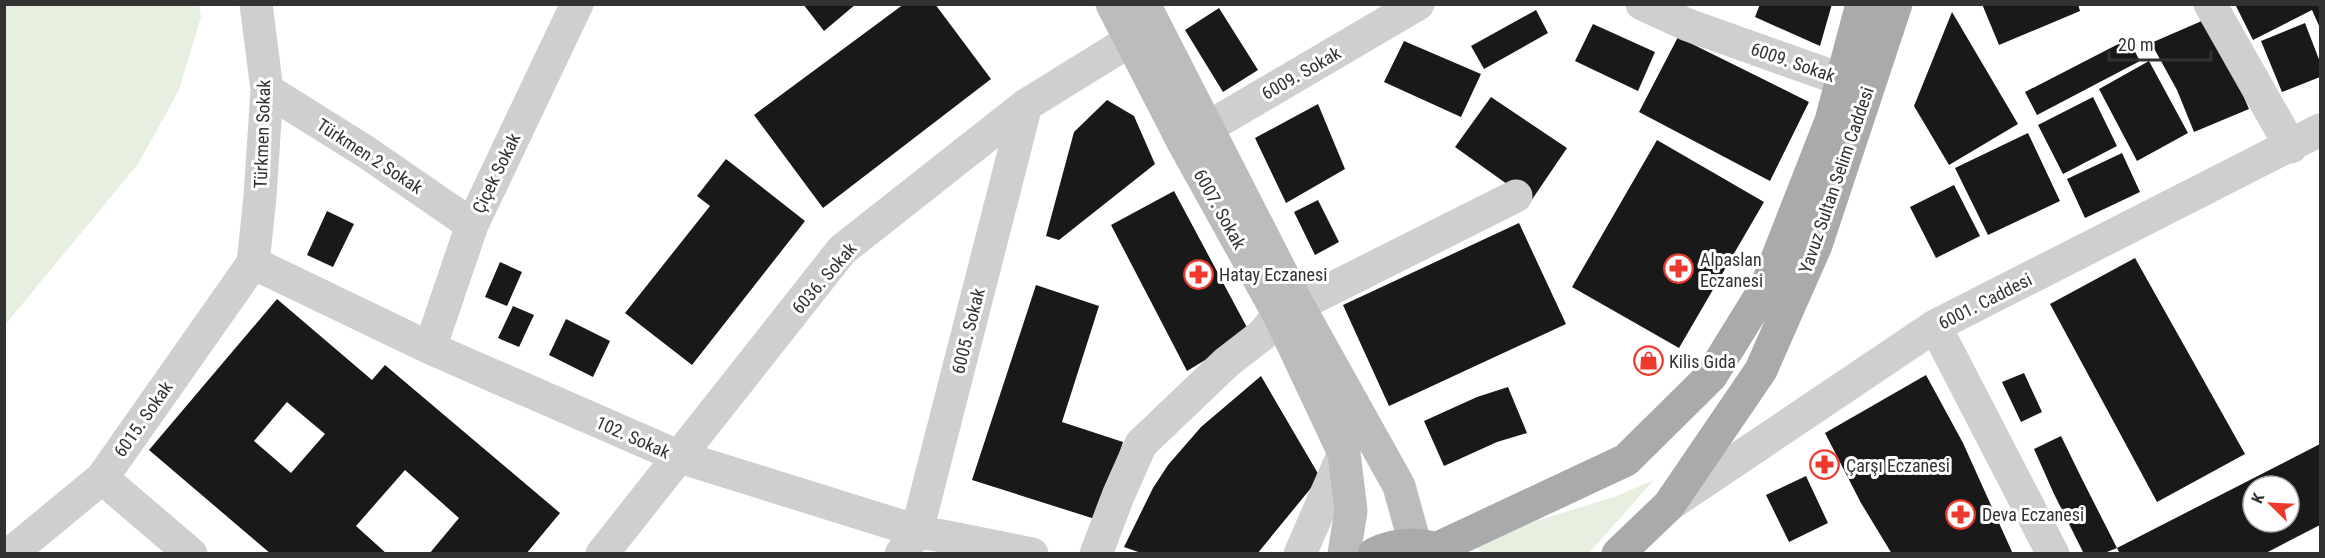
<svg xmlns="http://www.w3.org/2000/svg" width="2325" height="558" font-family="'Roboto Condensed',sans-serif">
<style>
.green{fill:#e6efe0}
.building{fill:#191919;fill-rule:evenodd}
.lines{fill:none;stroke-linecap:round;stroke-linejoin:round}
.street{stroke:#cfcfcf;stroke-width:33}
.secondary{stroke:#bcbcbc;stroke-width:33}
.primary{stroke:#aaa;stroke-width:33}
.labels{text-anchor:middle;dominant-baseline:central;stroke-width:6;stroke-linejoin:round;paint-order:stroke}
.street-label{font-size:18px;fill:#323232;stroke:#fff}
.poi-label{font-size:18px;fill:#323232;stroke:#fff;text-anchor:start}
</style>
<rect width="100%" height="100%" fill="#fff"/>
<path class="green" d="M5 4 199 5 201 17 179 90 138 164 5 325Z
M1654 480 1589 553H1482L1471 541 1614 497Z"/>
<path class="building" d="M803 4H856L824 31Z
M904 4H935L991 79 823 208 754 115Z
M1760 4H1832L1820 46 1755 17Z
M1982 4H2078L2080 11 1999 45Z
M2235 4H2320V28L2312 10 2253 40Z
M1219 8 1258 70 1223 92 1185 30Z
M1536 10 1548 33 1484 69 1471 46Z
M1952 12 2018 124 1949 165 1914 106Z
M2204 20 2231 67 2249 109 2194 132 2177 90 2151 43Z
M2305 23 2320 62V77L2282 92 2261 41Z
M1593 24 1655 52 1638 91 1575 61Z
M1678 37 1809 102 1770 181 1639 112Z
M2128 39 2140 61 2037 115 2025 92Z
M1404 41 1481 74 1461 117 1384 82Z
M2149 61 2188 133 2137 161 2099 89Z
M1491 97 1567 148 1531 201 1455 147Z
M2093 97 2117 146 2063 174 2038 125Z
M1107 100 1134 116 1155 164 1059 240 1046 236 1074 132Z
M1318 104 1345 169 1286 203 1255 138Z
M2028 133 2060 201 1988 235 1955 168Z
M1657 140 1764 202 1679 348 1572 287Z
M2122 153 2140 192 2085 218 2067 179Z
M726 159 805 221 692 365 625 313 710 206 697 196Z
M1954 185 1980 236 1936 258 1910 207Z
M1174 191 1250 333 1187 371 1111 225Z
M1318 200 1339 242 1315 255 1294 212Z
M327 211 354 224 333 267 307 255Z
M1519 223 1566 324 1389 406 1343 305Z
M2135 258 2245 454 2157 502 2050 304Z
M500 262 522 272 507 306 485 297Z
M1036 285 1099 306 1062 422 1123 442 1098 520 972 480Z
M277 299 372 380 385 365 560 513 526 554H429L459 518 405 470 356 526 387 554H271L149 450ZM287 402 325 434 291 473 254 441Z
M513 306 534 315 519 347 498 338Z
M566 319 610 341 593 377 549 355Z
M2024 373 2042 412 2021 422 2002 382Z
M1926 375 1963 443 2013 554H1892L1861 503 1825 433Z
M1261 376 1320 477 1257 554H1144L1124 547 1153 488 1168 465 1201 427Z
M1508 387 1527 433 1497 442 1444 466 1424 421 1477 397Z
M2061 436 2082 479 2117 548 2102 554H2084L2054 494 2034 449Z
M2320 444V525L2264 554H2120L2117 548ZM2253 486H2289V522H2253Z
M1806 476 1828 523 1789 542 1766 495Z"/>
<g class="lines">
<path class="street" d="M1642 4 1688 25 1843 80
M2210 4 2291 147
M267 90 366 152 472 225
M1183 142 1418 4
M253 263 430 348 680 457 917 531 1032 554
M1935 326 2053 554
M430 348 472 225 577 4
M102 478 191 554
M1669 505 1935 326 2320 130
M10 554 102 478 253 263 260 197 267 90 256 4
M602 554 842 250 1026 105 1131 40
M901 554 917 531 1026 105
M1096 554 1118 496 1141 444 1227 362 1262 335 1279 315 1516 196
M1300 554 1344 453"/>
<path class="secondary" d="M1112 4 1183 142 1279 315 1344 453 1351 511 1344 554
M1144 4 1298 305 1399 486 1415 544"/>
<path class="primary" d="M1438 548 1626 460 1711 376 1766 287 1831 121 1862 4
M1374 554C1398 542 1425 542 1449 554
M1618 554 1669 505 1761 370 1816 245 1896 4"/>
</g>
<defs>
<symbol id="pharmacy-ring" viewBox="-11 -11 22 22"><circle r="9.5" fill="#fff" stroke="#ee392f" stroke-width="1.5"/><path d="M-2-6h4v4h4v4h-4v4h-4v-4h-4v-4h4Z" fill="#ee392f"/></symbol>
<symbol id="shop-ring" viewBox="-11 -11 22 22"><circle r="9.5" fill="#fff" stroke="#ee392f" stroke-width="1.5"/><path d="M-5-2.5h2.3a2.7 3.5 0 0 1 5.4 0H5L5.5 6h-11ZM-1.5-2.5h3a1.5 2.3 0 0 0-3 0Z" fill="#ee392f"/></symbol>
</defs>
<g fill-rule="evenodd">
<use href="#pharmacy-ring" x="1662" y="252" width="33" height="33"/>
<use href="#pharmacy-ring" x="1182" y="258" width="33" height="33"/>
<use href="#shop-ring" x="1632" y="344" width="33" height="33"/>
<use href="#pharmacy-ring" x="1808" y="448" width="33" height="33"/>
<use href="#pharmacy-ring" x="1944" y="498" width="33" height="33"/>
</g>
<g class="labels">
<g class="street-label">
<text transform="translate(1793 62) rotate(19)">6009. Sokak</text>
<text transform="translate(1301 73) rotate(-30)">6009. Sokak</text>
<text transform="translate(262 134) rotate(-88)">Türkmen Sokak</text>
<text transform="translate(370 156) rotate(33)">Türkmen 2 Sokak</text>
<text transform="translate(496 173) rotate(-64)">Çiçek Sokak</text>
<text transform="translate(1836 180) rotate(-71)">Yavuz Sultan Selim Caddesi</text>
<text transform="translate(1220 209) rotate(61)">6007. Sokak</text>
<text transform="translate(824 278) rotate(-49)">6036. Sokak</text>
<text transform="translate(1985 301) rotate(-27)">6001. Caddesi</text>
<text transform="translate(968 331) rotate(-76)">6005. Sokak</text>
<text transform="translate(143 419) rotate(-55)">6015. Sokak</text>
<text transform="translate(633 437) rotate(24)">102. Sokak</text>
</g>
<g class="poi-label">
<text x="1700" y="259">Alpaslan<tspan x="1700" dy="21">Eczanesi</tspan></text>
<text x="1219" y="274">Hatay Eczanesi</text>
<text x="1669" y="361">Kilis Gıda</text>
<text x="1846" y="465">Çarşı Eczanesi</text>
<text x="1982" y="514">Deva Eczanesi</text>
</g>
</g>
<rect width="2325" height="558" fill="none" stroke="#323232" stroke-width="12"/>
<g transform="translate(2271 504) rotate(294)"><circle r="28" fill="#ffffff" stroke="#adadad" stroke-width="1.5"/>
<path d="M0-4.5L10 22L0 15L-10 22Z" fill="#ee392f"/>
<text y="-9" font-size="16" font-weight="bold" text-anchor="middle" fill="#323232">K</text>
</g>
<path d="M2109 51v9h102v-9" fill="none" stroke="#323232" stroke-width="3"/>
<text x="2118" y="51" font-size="18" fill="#323232" stroke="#ffffff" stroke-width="4.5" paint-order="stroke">20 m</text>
</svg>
